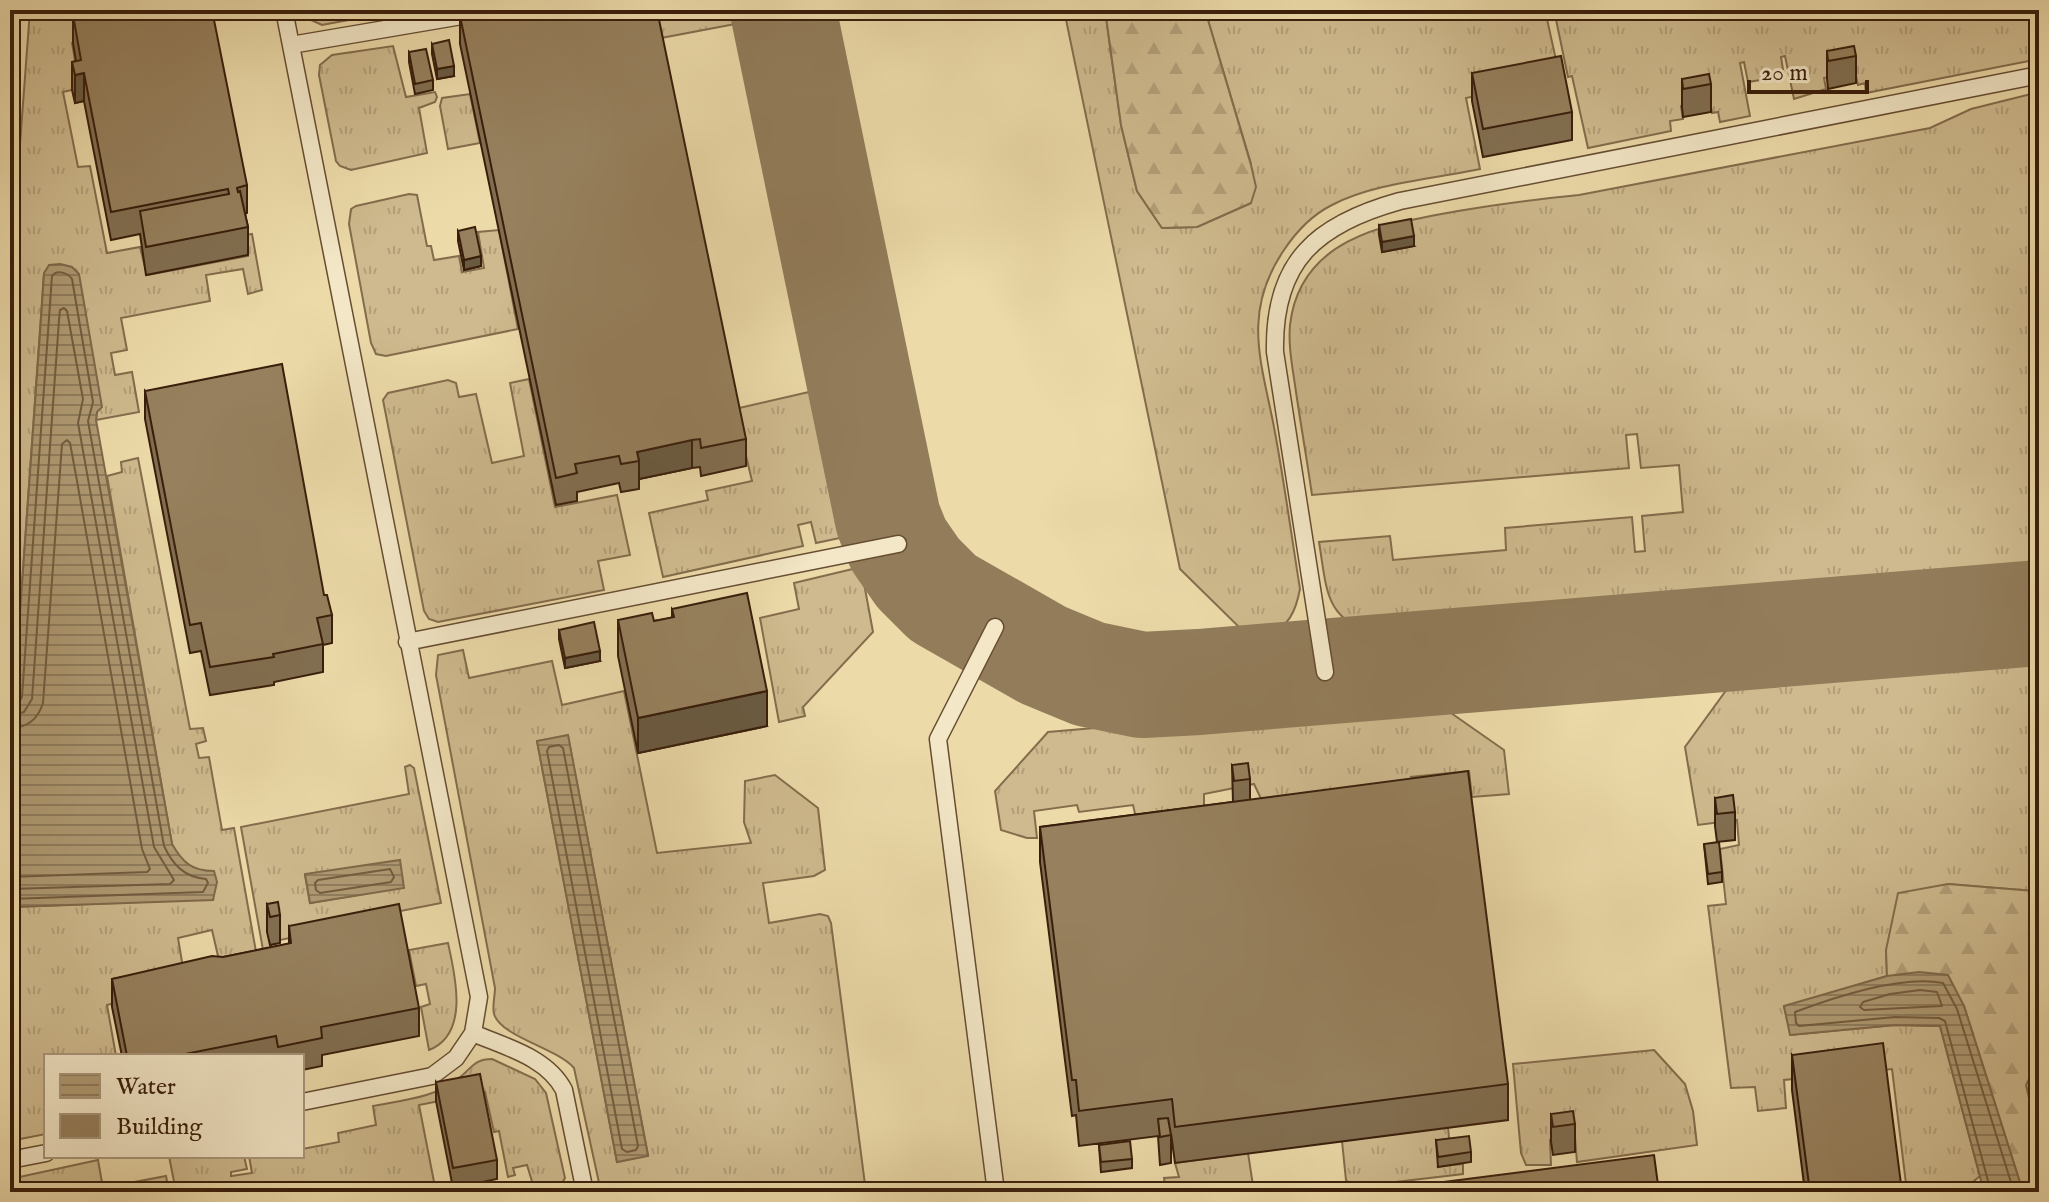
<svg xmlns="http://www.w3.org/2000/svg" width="2049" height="1202" font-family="'IM FELL English',serif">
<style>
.grass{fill:url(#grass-tufts);stroke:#846c4c;stroke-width:2;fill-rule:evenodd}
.forest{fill:url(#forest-firs);stroke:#846c4c;stroke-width:2}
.water{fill:url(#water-rules);stroke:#806849;stroke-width:2}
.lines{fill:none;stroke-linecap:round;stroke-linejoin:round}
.shore{stroke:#745c3f;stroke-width:2}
.taxiway{stroke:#927c5a;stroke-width:106}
.lane-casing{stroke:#664d32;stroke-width:19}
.lane{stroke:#f3e7c7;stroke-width:16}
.wall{fill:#816e50;stroke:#391e0b;stroke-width:2}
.shaded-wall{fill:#695a41;stroke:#391e0b;stroke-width:2}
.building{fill:#96805d;stroke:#391e0b;stroke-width:2}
</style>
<defs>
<pattern id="grass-tufts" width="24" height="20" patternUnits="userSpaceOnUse" patternTransform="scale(2)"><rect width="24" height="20" fill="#ceba8e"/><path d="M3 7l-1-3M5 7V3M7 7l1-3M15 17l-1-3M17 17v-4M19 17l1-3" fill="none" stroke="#b29f79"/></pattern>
<pattern id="forest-firs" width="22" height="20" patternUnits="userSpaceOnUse" patternTransform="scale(2)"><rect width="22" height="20" fill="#ceba8e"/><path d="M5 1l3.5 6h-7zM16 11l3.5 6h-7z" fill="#b29f79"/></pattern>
<pattern id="water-rules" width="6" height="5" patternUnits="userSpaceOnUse" patternTransform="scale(2)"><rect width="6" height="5" fill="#af9a73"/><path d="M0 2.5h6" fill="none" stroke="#8f7d5d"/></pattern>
</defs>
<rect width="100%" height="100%" fill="#ecdaa9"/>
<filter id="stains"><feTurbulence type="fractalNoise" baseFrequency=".0025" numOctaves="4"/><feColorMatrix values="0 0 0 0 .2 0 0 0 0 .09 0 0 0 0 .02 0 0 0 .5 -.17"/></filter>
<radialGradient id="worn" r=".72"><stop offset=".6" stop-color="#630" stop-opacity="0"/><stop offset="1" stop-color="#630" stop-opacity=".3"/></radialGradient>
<path class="grass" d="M30 10H90L92 20 160 26 72 43 80 88 63 92 78 167 90 166 107 253 140 247 147 275 248 256 245 235 252 234 262 290 248 294 243 269 206 275 210 301 121 318 127 350 111 353 115 375 132 372 139 412 96 420 97 412 44 273 10 753V278Z
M307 10H403L322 25 311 20Z
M656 10H743L746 22 661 38Z
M1064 10H1105L1121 125 1137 191 1162 228 1197 227 1251 203V164L1205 10H1545L1560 78 1466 98 1480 169C1433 179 1374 183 1332 205 1312 215 1296 232 1284 250 1239 316 1264 368 1276 438 1285 488 1292 539 1300 589 1295 615 1289 622 1269 639L1256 638 1243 631 1180 569Z
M1554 10H2039V59L1866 93 1865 83 1858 85 1855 72 1824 78 1826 89 1794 99 1785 56 1781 57 1784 76 1748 82 1744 62 1740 63 1750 116 1720 122 1718 112 1712 113 1710 101 1681 106 1683 119 1670 121 1671 131 1588 148 1572 76 1568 77Z
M393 46 406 97 435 92 437 97 435 102 419 108 427 153 351 170 340 166 336 161 319 75 320 65 332 55Z
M2039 92V579L1378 635C1324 620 1327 590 1319 542L1390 536 1393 560 1506 550 1505 528 1632 517 1635 552 1645 551 1642 516 1683 512 1679 465 1641 468 1637 434 1626 435 1629 468 1312 495C1307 460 1301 426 1296 392 1293 370 1288 347 1290 325 1300 237 1387 224 1458 211 1498 204 1538 199 1579 195L1930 128 1971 109Z
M470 94 480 143 448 149 440 106 442 98Z
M409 194 417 195 427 246H431L434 260 459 256 462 272 484 268 478 232 499 230 518 329 386 356 376 354 371 343 349 224 351 209 356 206Z
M529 379 555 507 617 495 630 555 598 561 604 590 438 622 429 619 424 611 383 400 388 393 448 380 456 383 459 397 476 394 492 463 524 456 510 383Z
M822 389 854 535 816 543 811 522 798 525 803 546 663 577 649 513 708 500 706 491 752 481 735 409Z
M138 458 190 729 203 728 206 741 196 744 199 758 209 757 222 830 234 828 258 963 221 969 212 930 178 938 186 986 107 1005 116 1056H46V1134L10 1141V905L13 907 213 899 200 871 181 861 172 844 107 476 122 472 121 462Z
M861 567 873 632 803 707 805 716 779 722 760 618 799 609 794 583Z
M463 650 469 678 552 661 562 705 624 691 657 853 751 843 744 822 745 781 775 775 818 808 825 870 814 876 763 883 769 923 820 914 828 916 831 923 866 1192H601L574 1068C557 1048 501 1037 494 1014 492 1007 495 996 495 988L436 675 438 655ZM568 736 648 1155 617 1162 537 741Z
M2039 650V850L2035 891 1948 884 1886 950 1887 976 1784 1007 1791 1035 1895 1025 1940 1026 1980 1176 1961 1192H1907L1892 1069 1784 1080 1786 1108 1758 1111 1755 1087 1731 1088 1708 906 1726 904 1720 849 1739 845 1737 820 1698 825 1685 747 1738 674Z
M1431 699 1504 750 1509 794 1472 797 1469 771 1411 777 1412 785 1264 805 1254 784 1204 794V813L1137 822 1133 805 1079 812 1077 805 1034 811 1037 838H1027L1001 830 995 791 1048 732Z
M410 765 414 768 441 903 340 923V928L280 940 268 932 274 959 265 961 241 827 409 794 405 767ZM305 875 404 887 310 903Z
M448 943C455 975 470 1034 429 1050L421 1007 430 1004 426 984 416 986 409 950Z
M1654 1050 1685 1084 1693 1111 1697 1145 1577 1162 1575 1137 1550 1140 1551 1165H1526L1521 1153 1513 1064Z
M492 1059 535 1079 546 1093 565 1178 562 1183 534 1188 527 1165 513 1168 515 1175 508 1177 499 1131 494 1132 485 1092 419 1105 436 1192H176L169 1156H244L247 1169 231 1172V1176L252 1173 249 1156H302V1149L339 1142 338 1133 376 1125 373 1106C403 1100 435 1098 459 1078 472 1068 474 1059 492 1059Z
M2039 1059V1133H2037L2026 1085Z
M1448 1127 1450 1148 1438 1166 1463 1164V1174L1353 1187 1346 1180 1342 1141Z
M1248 1153 1254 1192H1166L1164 1178 1179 1177 1175 1163Z
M98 1160 103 1188 166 1176 169 1192H10V1179Z"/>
<path class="forest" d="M1105 10H1205L1251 165 1256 187 1251 203 1197 227 1162 228 1137 191 1121 125Z
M2039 850V1059L2026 1085 2037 1132 2039 1133V1192H2023L1964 1006 1887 976 1886 950 1898 893 1948 884 2034 891Z"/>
<path class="water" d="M60 264 72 267 79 274 102 407 97 412 96 420 172 844C183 863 192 871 214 871L217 882 213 900 13 907 10 905V753L41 319 44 273 49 265Z
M568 735 648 1156 617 1162 537 741Z
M400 860 404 888 310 903 305 874Z
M1919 972 1948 975 1964 1006 2023 1192H1984L1940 1026 1895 1025 1790 1035 1784 1006 1887 976Z"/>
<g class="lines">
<path class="shore" d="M10 706 18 704 22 697 52 276C57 269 68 273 72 279L93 402 88 421 164 846C173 865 184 877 206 879L208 883 203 892 10 899
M10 716 24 712 32 699 59 320 60 310 64 308 67 311 83 399 78 423 154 847 174 880 170 884 10 889
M10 728C27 728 38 719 43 703L62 444 67 440 70 443 77 481 142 849 150 869 147 872 10 877
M559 745 563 748 638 1146 636 1150 627 1152 622 1149 547 751 549 747Z
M390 869 394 877 391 882 320 893 316 890 315 883 318 880Z
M1920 990 1937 992 1942 1006 1864 1010 1860 1007 1863 1002 1890 994Z
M1991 1192 1945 1021 1939 1018 1895 1017 1799 1026 1796 1023 1795 1012C1835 997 1902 975 1943 983L1957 1009 2014 1192"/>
<path class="taxiway" d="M783 10 888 519 898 544 918 573 943 598 1043 655 1089 674 1142 685 1199 682 2039 613"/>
<defs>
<path id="lane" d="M284 10 479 997 473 1033 456 1058 432 1076 302 1102
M291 45 497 10
M995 627 938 739 996 1192
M407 642 898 544
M1325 672 1275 352C1273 261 1317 224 1400 201L2039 75
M473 1033C505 1047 547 1057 564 1090L585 1192
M10 1160 46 1153"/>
</defs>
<use href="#lane" class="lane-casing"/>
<use href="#lane" class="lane"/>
</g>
<path class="wall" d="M73 15 247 185V213L245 214 248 227V255L146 275 140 234 111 240 84 101 75 103 72 90V62L76 61 73 43Z
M460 16 746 439V466L701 476 700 467 692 468 639 479V489L621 492 619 483 577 492V501L556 505 460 44Z
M432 44 454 76 437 79 432 54Z
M1827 51 1856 56V83L1828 89 1827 79Z
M409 52 433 80V90L415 94 409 62Z
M1472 73 1572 112V140L1483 157 1472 101Z
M1682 79 1711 84V112L1683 117 1682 107Z
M1379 225 1414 246 1382 252 1379 235Z
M458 231 481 266 464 270 458 241Z
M145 391 324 595 332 615V643L323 645V672L274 682V685L210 695 201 651 190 653 145 419Z
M672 609 767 726 638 753 618 656V620L654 621 672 618Z
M559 630 600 661 565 668 559 639Z
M1232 765 1250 779V800L1508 1084V1120L1175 1163 1171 1134V1163L1160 1165 1158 1136 1079 1146 1076 1115 1072 1116 1040 862V827L1233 802Z
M1715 798 1735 812V840L1717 842 1715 826Z
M1704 844 1722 872V882L1708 884Z
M267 904 280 915V943L270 945 267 932Z
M289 926 419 1008V1036L322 1055V1066L302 1070V1056H122L112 1007V979L289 944Z
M1792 1055 1902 1192H1805L1792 1090Z
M436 1082 497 1160V1179L453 1188 436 1101Z
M1551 1114 1575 1124V1152L1553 1155 1551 1142Z
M1436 1140 1471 1152V1162L1438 1167Z
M1099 1145 1132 1159V1168L1101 1172Z"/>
<path class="shaded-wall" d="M454 66V76L437 79V69Z
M84 73V101L75 103V75Z
M1414 236V246L1382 252V242Z
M481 256V266L464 270V260Z
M692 440V468L639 479V461L637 452Z
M600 651V661L565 668V658Z
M767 691V726L638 753V718Z"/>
<path class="building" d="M101 10H212L247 185 237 188 238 192 240 191 248 227 146 247 140 211 229 194 228 189 111 212 84 73 75 75 72 62 81 60 73 15Z
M491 10H657L746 439 701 448 700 439 692 440 637 452 639 461 621 464 619 456 575 464 577 473 556 478 460 16Z
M449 40 454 66 437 69 432 44Z
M1854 46 1856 56 1828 61 1827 51Z
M426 49 433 80 415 84 409 52Z
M1561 56 1572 112 1483 129 1472 73Z
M1709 74 1711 84 1683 89 1682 79Z
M1411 219 1414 236 1382 242 1379 225Z
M475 227 481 256 464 260 458 231Z
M282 364 324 595H327L332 615 317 618 323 644 273 654 274 657 210 667 201 623 190 625 145 391Z
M747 593 767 691 638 718 618 620 652 613 654 621 674 617 672 609Z
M594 622 600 651 565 658 559 630Z
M1248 763 1250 779 1234 781 1232 765Z
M1468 771 1508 1084 1175 1127 1172 1099 1079 1111 1076 1080H1072L1040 827Z
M1733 795 1735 812 1717 814 1715 798Z
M1719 842 1722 872 1708 874 1704 844Z
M278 902 280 915 270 917 267 904Z
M399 904 419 1008 321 1027 322 1038 278 1047 276 1036 175 1056H161V1054L152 1056H127L112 979 212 956 223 957 291 943 289 926Z
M1883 1043 1902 1192H1810L1792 1055Z
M480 1074 497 1160 453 1168 436 1082Z
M1573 1111 1575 1124 1553 1127 1551 1114Z
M1168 1118 1171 1135 1160 1137 1158 1119Z
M1469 1136 1471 1152 1438 1157 1436 1140Z
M1130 1141 1132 1159 1101 1162 1099 1145Z
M1654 1155 1659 1192H1365Z"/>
<rect width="2049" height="1202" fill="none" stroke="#ecdaa9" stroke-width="40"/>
<rect x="12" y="12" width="2025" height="1178" fill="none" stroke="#391e0b" stroke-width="4"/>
<rect x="20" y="20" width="2009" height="1162" fill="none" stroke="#391e0b" stroke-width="2"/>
<rect x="44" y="1054" width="260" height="104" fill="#f3e7c7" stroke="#a9977c" stroke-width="2"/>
<rect x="60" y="1074" width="40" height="24" fill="url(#water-rules)" stroke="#a9977c" stroke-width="2"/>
<text x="116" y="1094" font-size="24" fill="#391e0b">Water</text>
<rect x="60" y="1114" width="40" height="24" fill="#96805d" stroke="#a9977c" stroke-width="2"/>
<text x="116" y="1134" font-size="24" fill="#391e0b">Building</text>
<path d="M1749 80v12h118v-12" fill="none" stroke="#391e0b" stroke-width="4"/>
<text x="1761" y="80" font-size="24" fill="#391e0b" stroke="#f3e7c7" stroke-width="6" paint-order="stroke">20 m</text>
<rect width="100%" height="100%" filter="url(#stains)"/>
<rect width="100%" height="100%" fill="url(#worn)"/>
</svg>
